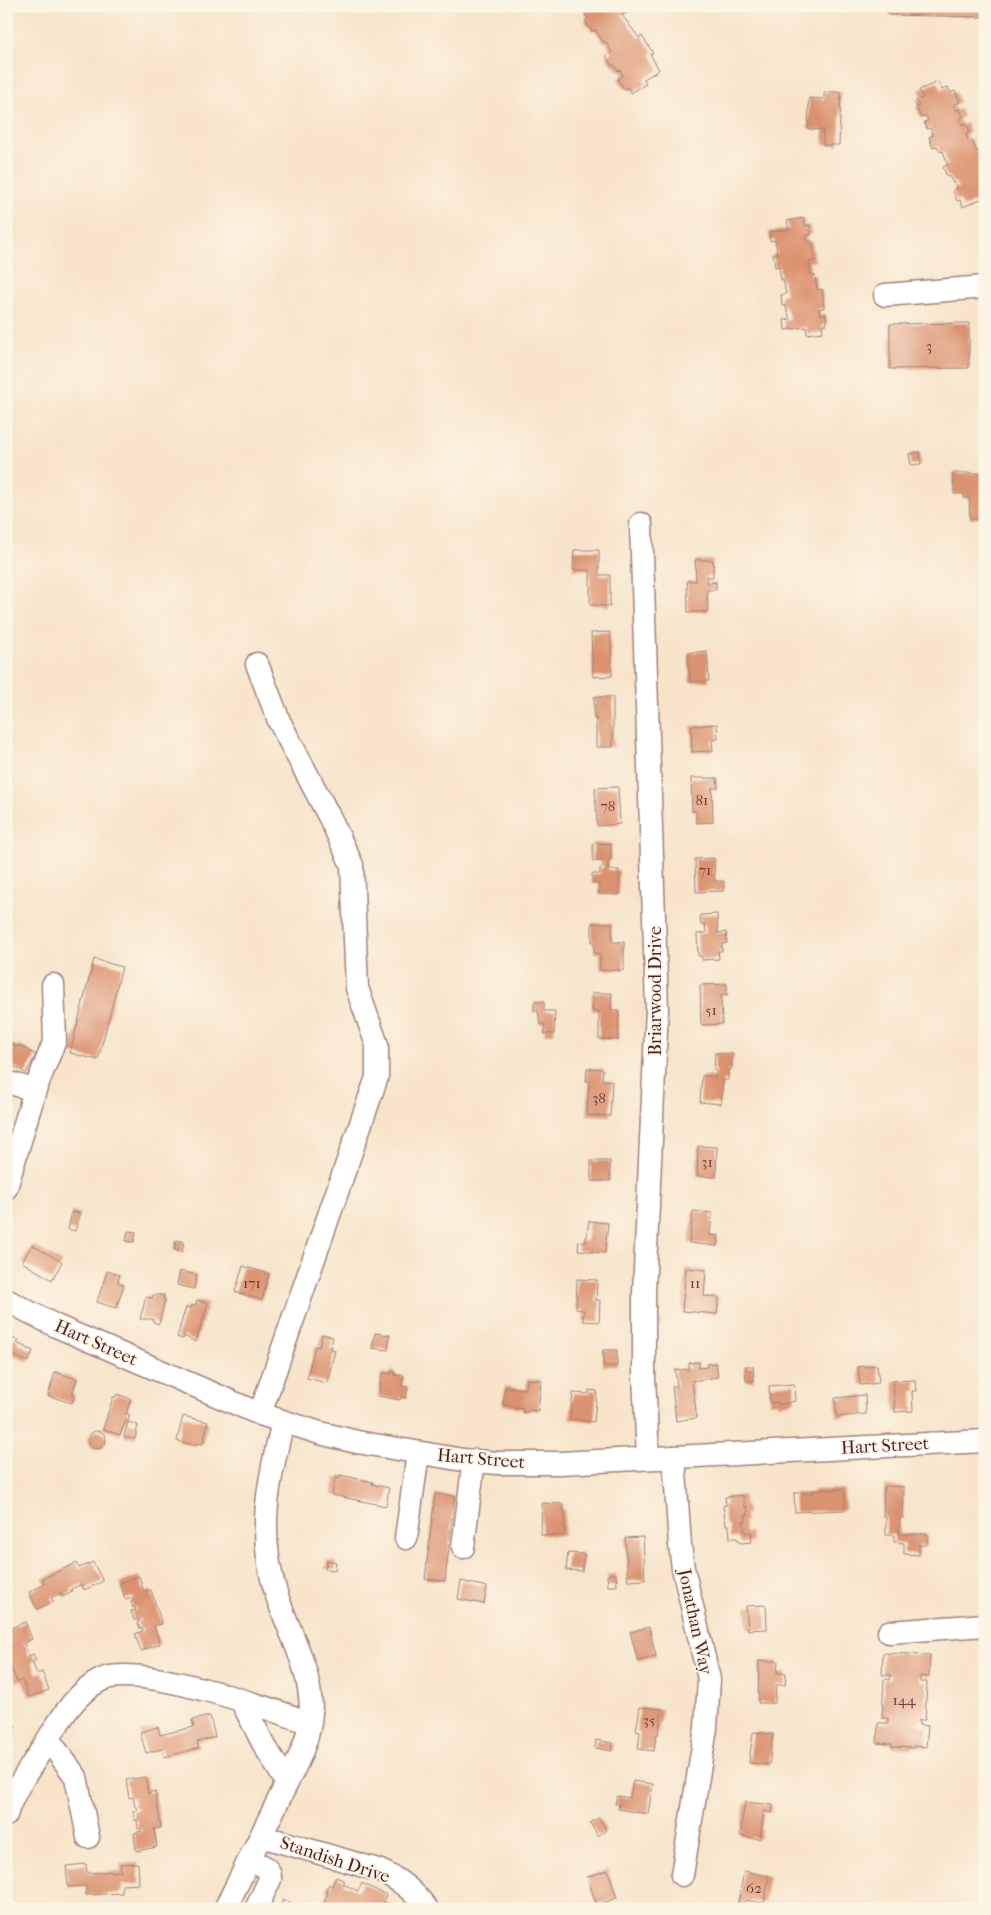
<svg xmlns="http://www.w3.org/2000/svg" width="991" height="1915" font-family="'IM FELL French Canon',serif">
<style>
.building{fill:#db9270}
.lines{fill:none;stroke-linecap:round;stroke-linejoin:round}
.minor-casing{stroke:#a0827b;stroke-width:25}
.minor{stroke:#fff;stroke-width:22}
.labels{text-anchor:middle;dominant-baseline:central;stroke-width:4;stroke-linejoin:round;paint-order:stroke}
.number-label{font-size:15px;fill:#6e3c3c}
.street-label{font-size:18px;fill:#4a1f2b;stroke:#fcf5e5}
</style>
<rect width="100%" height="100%" fill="#fcf5e5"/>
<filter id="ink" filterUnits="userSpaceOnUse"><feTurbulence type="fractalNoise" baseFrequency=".02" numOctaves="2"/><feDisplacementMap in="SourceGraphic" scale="10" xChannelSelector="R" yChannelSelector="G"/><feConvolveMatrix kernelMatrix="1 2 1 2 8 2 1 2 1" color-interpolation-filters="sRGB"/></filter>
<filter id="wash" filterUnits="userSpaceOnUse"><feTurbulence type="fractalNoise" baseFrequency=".0096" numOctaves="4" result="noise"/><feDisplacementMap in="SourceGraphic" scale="20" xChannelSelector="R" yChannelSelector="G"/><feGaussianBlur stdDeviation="1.12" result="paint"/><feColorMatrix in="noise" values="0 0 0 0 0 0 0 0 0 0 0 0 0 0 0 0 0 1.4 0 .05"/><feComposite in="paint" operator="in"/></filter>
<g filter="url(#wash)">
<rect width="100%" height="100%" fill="#f7e4cb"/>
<g id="blocks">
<path class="building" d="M584 6H624L628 12 622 15 639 38 642 36 653 53 650 54 659 70 644 79 646 84 631 93 628 87 624 89 618 79 623 75 620 70 618 71 614 65 612 66 606 56 612 52 605 41 603 42 595 30 592 31 585 21 588 19 584 12 587 11Z
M796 6H814L813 12 796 10Z
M890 6H985V17L889 15Z
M938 82 942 90 948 87 951 93 955 91 960 102 954 105 956 110 960 109 963 117 959 119 962 125 966 123 970 132 966 134 968 140 971 139 977 152 981 151 985 159V197L963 207 960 200 957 201 953 190 958 188 955 182 953 183 949 176 947 177 943 167 948 165 943 151 940 152 937 146 933 148 929 137 933 135 930 128 927 129 924 122 928 121 926 116 921 118 916 107 919 106 916 100 923 98 919 90Z
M824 92H841L839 145H823V130L808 129 809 98 824 99Z
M804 218 805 226 810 225 811 235 806 236 807 242 812 241 815 261 809 262 811 275H815L817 290 822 289 824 308 819 309 820 315 826 314 827 324 822 325 823 332 807 334 806 327 785 330 784 320 790 319 785 305 782 306 781 295 786 294 783 279 781 280 779 266 775 267 773 254H777L775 240 770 241 769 232 789 229 787 221Z
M969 323V368L890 369V324Z
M920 452 921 464 911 465 909 454Z
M953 473H985V518L970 519 969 498H964V494H954Z
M574 550H599V575H610V606L590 605V570H573Z
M695 560H713V577H707V583L716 582V590H707L708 612H688L687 581H696Z
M610 632 612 676 593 677 591 633Z
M707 651 709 681 690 682 688 653Z
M594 697H613V747H596V718L594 719Z
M717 724 718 739 712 740 713 751 692 752 691 726Z
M691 778H717L718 788H712L713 822 696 823V811H692Z
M618 787 620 824 597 826 595 788Z
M593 843 611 844V860H609L608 870H619V895L599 894V884L592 883V874H600V868H603V861H593Z
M714 858 715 881H724V891L696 892 695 859Z
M717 914 718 933 726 932 727 943 722 944V951H718L719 959 702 960V956H698L697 934 706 933 705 924 701 925 700 915Z
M592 923H612V942H624V970H600V954L594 953V942H592Z
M94 959 122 967 98 1060 70 1053Z
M727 984V995H721L722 1024 701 1025 700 985Z
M592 993H612L611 1010H619L618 1040 599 1039V1011H592Z
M534 1002H544V1011H555L554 1034H544L545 1024H540L538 1011H534Z
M6 1041 18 1047 19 1045 36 1055 26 1073 6 1062Z
M715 1053 733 1054 731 1070H728V1080H723L721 1104 700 1102 702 1076 716 1077V1070H714Z
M587 1068 603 1069 602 1080 612 1081 610 1116 587 1115 589 1081H586Z
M698 1146 717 1147 716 1177 697 1176Z
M591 1161H610V1181H591Z
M693 1211 712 1213 710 1235 718 1236 717 1246 689 1243Z
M72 1212 80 1213 75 1231 68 1229Z
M589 1221 608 1223 605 1253 578 1250 579 1241 586 1242Z
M128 1231 136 1232 134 1242 126 1241Z
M176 1240 184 1242 182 1252 174 1250Z
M32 1245 62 1262 52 1280 22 1262Z
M243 1266 269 1274 262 1300 235 1292Z
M686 1268 706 1270 704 1296 719 1297 717 1314 682 1311Z
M107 1271 120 1275 118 1282 124 1285 116 1308 97 1302Z
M180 1271 197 1275 194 1289 177 1285Z
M577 1279 597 1280 596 1300H600L599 1322 583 1321 584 1310 576 1309Z
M153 1295H164L163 1299H165L159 1324 153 1322V1319H140L146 1297 152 1298Z
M197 1300 208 1303 196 1342 184 1336 183 1339 177 1337 186 1307 191 1308 192 1305 195 1306Z
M375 1333 390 1335 388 1350 372 1348Z
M322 1334 333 1337 330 1349 335 1350 327 1383 307 1378 315 1346 319 1347Z
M6 1335 19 1341 17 1343 33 1351 28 1362 13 1355 10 1361 6 1359Z
M603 1350H617V1366H603Z
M699 1362V1368L707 1367V1364L716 1363 718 1377 692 1381 697 1418 676 1421 672 1386H677L675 1370 689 1369V1363Z
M877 1365 879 1383 860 1385 858 1367Z
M745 1366H753L754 1381H746Z
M391 1371 395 1372V1375L404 1376 402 1386 408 1387 406 1398 401 1397 400 1400 378 1396 382 1373 391 1374Z
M55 1372 77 1379 72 1394H75L72 1403 48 1396Z
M527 1379 541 1380 538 1411 528 1410V1412H522L523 1409 514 1408V1406L503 1405 505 1387 526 1389Z
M915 1380 916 1391H912L913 1411 895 1412 893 1381Z
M794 1384 795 1401 778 1405V1402L770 1403 769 1386Z
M589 1390 597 1391 594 1422 570 1419 573 1393 589 1394Z
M117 1394 131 1399 126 1414 130 1415 128 1421 126 1420 120 1435 103 1429 113 1397H116Z
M865 1395 866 1414 837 1417 835 1398Z
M183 1416 208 1422 203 1444 196 1443V1446L177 1441Z
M128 1422 138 1425 135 1439 124 1437Z
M88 1440a9 9 0 1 1 18 0a9 9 0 1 1-18 0Z
M340 1475 373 1482 372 1484 389 1488 386 1506 332 1495 335 1478H340Z
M884 1486 904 1487 903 1518H900L899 1534H927V1545H919V1555L904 1554V1543L894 1542V1535H886V1517H883Z
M844 1489 845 1510 795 1512 794 1493H813V1490Z
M435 1494 455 1496 445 1581 425 1579Z
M743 1495 745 1507 747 1506 748 1515H745L746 1521H743L745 1533 751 1532 752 1542 740 1543 737 1538H730L729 1525H726L723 1506 726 1505 725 1497Z
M542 1503 563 1504V1510L565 1511 564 1536 541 1535Z
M643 1537 645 1580 628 1581 625 1538Z
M568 1553 584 1554 582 1571 566 1570Z
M327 1560 336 1562 335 1570 325 1569Z
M93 1562 103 1581 84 1590 82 1584 71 1589 72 1592 63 1597 61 1593 51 1598 54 1602 37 1609 29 1592 45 1584 42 1579 76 1563 79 1568Z
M616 1574 617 1586H608L607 1575Z
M139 1576 144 1592 151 1590 162 1624 154 1626 160 1644 141 1651 135 1634 143 1631 142 1628 140 1629 137 1622 140 1621 139 1619 134 1620 131 1611 136 1610 135 1607 133 1608 131 1601 134 1600 133 1597 125 1599 120 1583Z
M461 1581 487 1587 484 1604 458 1599Z
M766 1605 767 1629 748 1630 746 1606Z
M25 1622 32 1639 23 1643 24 1645H26L28 1656 33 1654 36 1660 32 1662 37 1674 42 1672 49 1690 29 1697 22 1680 17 1682 6 1655V1648L11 1646 6 1630Z
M649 1627 656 1656 638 1661 630 1632Z
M883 1653 930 1655 929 1677 920 1676V1682H927L925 1720H919V1725L928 1726 926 1747 913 1746V1748L892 1747V1744L877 1743 878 1723H888V1718H882L884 1679 890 1680 891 1675H882Z
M759 1661H778L777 1673H786L785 1685H776L775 1703H758Z
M640 1707 662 1709 658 1735H656L654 1751 638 1749 640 1732 636 1731Z
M210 1716 215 1737 197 1742 199 1748 164 1757 162 1749 146 1753 140 1732 158 1727 160 1735 194 1727 192 1720Z
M6 1721 16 1726 8 1743 6 1742Z
M753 1732 773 1734 769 1765 749 1763Z
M596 1740 613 1743 612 1751 595 1748Z
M146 1777 148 1793 155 1791 161 1828 154 1829 157 1847 136 1851 134 1833 142 1831 141 1829H138L137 1820H134L133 1811 138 1810 137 1807H135L133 1797 129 1798 126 1780Z
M633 1781 653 1784 648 1814 618 1809 619 1804H615L617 1796 630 1798Z
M745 1802 773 1805 772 1813 764 1811 760 1839 740 1836Z
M599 1818 606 1830 598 1836 590 1823Z
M138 1863 139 1884 122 1885V1893L86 1895V1886L68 1887 66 1866 86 1864 87 1873 121 1871 120 1864Z
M608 1870 617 1898 597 1905 587 1877Z
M744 1871 769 1876 764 1903 745 1900 744 1905 738 1903Z
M336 1877 345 1881 343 1884 358 1891 362 1883 386 1895 383 1901 396 1908 398 1905 404 1909H356L351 1906 350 1909H340L324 1901 328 1893 325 1891 329 1884 332 1886Z
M283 1900 302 1909H279Z"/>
</g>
</g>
<g filter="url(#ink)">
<use href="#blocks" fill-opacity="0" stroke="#a0827b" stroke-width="1"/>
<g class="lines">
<defs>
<path id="minor" d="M885 295 985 287
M641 524 657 1009 644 1292V1376L648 1458
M257 664 279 721 331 820 352 865 357 988 377 1045V1077L260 1414
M6 1082 35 1090
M6 1188 35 1090 55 1040 53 985
M6 1300 56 1326 260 1414 320 1433 357 1442 463 1460 498 1463H560L985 1441
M674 1457 680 1545 683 1568 709 1679 706 1728 682 1875
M406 1538 418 1453
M463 1547 474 1460
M889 1632 985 1625
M241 1700 263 1743 287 1783
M48 1739 76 1777 88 1837
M6 1815C13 1791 29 1770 42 1749 58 1724 73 1694 101 1680 136 1662 271 1709 310 1723
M261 1836 378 1870C399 1879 413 1890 427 1909
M249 1860C259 1864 271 1867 270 1879L256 1909
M225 1909C244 1871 262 1834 280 1797 293 1770 310 1742 311 1712 311 1666 289 1634 276 1593 257 1533 268 1482 283 1422"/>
</defs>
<use href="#minor" class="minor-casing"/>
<use href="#minor" class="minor"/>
</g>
</g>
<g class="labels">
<g class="number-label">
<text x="929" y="346">3</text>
<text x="702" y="800">81</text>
<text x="608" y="806">78</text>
<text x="705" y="870">71</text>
<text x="711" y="1010">51</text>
<text x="599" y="1098">38</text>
<text x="707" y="1162">31</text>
<text x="252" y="1283">171</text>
<text x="695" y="1283">11</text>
<text x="904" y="1700">144</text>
<text x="649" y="1720">35</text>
<text x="754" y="1888">62</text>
</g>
<g class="street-label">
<text transform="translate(655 991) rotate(-90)">Briarwood Drive</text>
<text transform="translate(96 1343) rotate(24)">Hart Street</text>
<text transform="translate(885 1446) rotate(-3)">Hart Street</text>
<text transform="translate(481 1459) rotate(5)">Hart Street</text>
<text transform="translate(695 1622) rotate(78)">Jonathan Way</text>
<text transform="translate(335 1860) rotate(18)">Standish Drive</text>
</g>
</g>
<rect width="991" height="1915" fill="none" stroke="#fcf5e5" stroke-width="25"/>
</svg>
